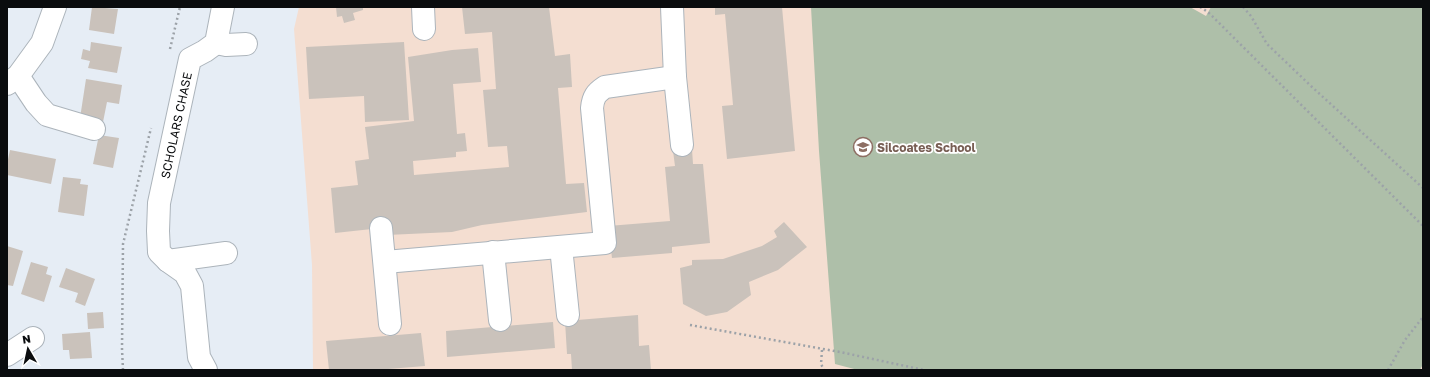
<svg xmlns="http://www.w3.org/2000/svg" width="1430" height="377" font-family="'Golos Text',sans-serif">
<style>
.education{fill:#f4ded1}
.green{fill:#aebfa9}
.building{fill:#cac2bb}
.lines{fill:none;stroke-linecap:round;stroke-linejoin:round}
.minor-casing{stroke:#acb4bb;stroke-width:24}
.path{stroke:#9ca2a8;stroke-width:2.5;stroke-dasharray:2 3;stroke-linecap:butt}
.minor{stroke:#fff;stroke-width:22}
.labels{text-anchor:middle;dominant-baseline:central;stroke-width:3.5;stroke-linejoin:round;paint-order:stroke}
.street-label{font-size:12px;fill:#0a0c0e;stroke:#fff}
.education-label{font-size:12px;font-weight:bold;fill:#785e54;stroke:#fff;text-anchor:start}
</style>
<rect width="100%" height="100%" fill="#e6edf5"/>
<path class="education" d="M299 7H1423V370H313L312 265 294 29Z"/>
<path class="green" d="M811 7H1190L1206 16 1211 7H1423V364L1420 370H858L835 364 819 151Z"/>
<path class="building" d="M92 7 118 9 114 34 89 30Z
M336 7H363V10L353 13 355 20 344 23 342 16 337 17Z
M462 7H549L555 56 570 54 572 87 558 88 566 184 584 183 587 212 482 225 452 232 387 235 381 228 335 233 331 188 358 185 355 161 369 159 365 127 414 121 408 57 452 50 478 48 481 82 453 84 457 134 465 133 467 151 456 152V157L413 161 414 175 509 167 507 146 488 147 483 90 496 89 492 32 465 34Z
M715 7H782L795 151 727 159 722 106 733 105 725 14 715 15Z
M91 42 122 47 117 73 88 68 90 61 81 59 83 49 90 51Z
M404 42 409 120 365 122 364 96 309 99 306 47Z
M86 79 122 85 119 104 107 102 103 122 80 118Z
M99 135 119 138 113 168 93 164Z
M692 149 693 164H703L710 243 672 247V253L612 258 608 226 670 221 665 167 675 166 673 151Z
M10 150 56 159 51 184 7 175V164Z
M63 177 81 179 80 184 88 185 84 216 58 212Z
M784 222 807 247 778 270 749 282 751 295 727 312 706 316 683 304 680 268 692 265V260L723 259 762 246 777 237 774 231Z
M7 246 23 251 13 286 7 285Z
M31 262 48 267 46 274 52 276 44 302 21 294Z
M66 268 95 279 85 306 75 302 78 293 59 287Z
M103 312 104 328 88 329 87 313Z
M638 315 639 346 649 345 651 370H572L571 354H567L565 321Z
M553 322 555 348 447 357 446 331Z
M90 332 92 358 70 359 69 350H63L62 334Z
M421 333 425 366 376 370H329L326 341Z"/>
<g class="lines">
<defs>
<g id="minor">
<path d="M423 7 424 29"/>
<path d="M672 7 675 77 682 145"/>
<path d="M216 43 226 45 246 44"/>
<path d="M18 76 36 103 47 115 94 129"/>
<path d="M7 84 18 76 42 43 55 7"/>
<path d="M381 228 390 324"/>
<path d="M561 247 568 315"/>
<path d="M493 252 500 320"/>
<path d="M168 261 226 253"/>
<path d="M385 262 605 243 592 108C593 97 596 93 605 87L675 77"/>
<path d="M7 355 33 338"/>
<path id="s1" d="M206 370 199 357 192 286 185 273 168 261 159 252 158 231 159 203 190 59 205 51 216 43 223 7"/>
</g>
</defs>
<use href="#minor" class="minor-casing"/>
<path class="path" d="M1200 7 1208 12 1423 226
M1243 7 1251 16 1267 44 1312 87 1423 188
M170 49 180 7
M690 325 840 352 924 370
M822 350 821 364 824 370
M123 370 122 349 123 244 151 128
M1388 370 1405 340 1423 317"/>
<use href="#minor" class="minor"/>
</g>
<defs>
<symbol id="school-ring" viewBox="-11 -11 22 22"><circle r="9.5" fill="#fff" stroke="#8d6e63" stroke-width="1.5"/><path d="M0-5L7-2L0 1L-7-2ZM-4 1L0 2.5L4 1V4Q0 6-4 4Z" fill="#8d6e63"/></symbol>
</defs>
<g fill-rule="evenodd">
<use href="#school-ring" x="852" y="136" width="22" height="22"/>
</g>
<g class="labels">
<g class="street-label">
<text stroke="none"><textPath href="#s1" startOffset="263">SCHOLARS CHASE</textPath></text>
</g>
<g class="education-label">
<text x="877" y="147">Silcoates School</text>
</g>
</g>
<rect width="1430" height="377" fill="none" stroke="#0a0c0e" stroke-width="16"/>
<g transform="translate(28 349) rotate(351)" stroke="#ffffff" stroke-width="3" paint-order="stroke">
<path d="M0-3L7 15L0 10L-7 15Z" fill="#0a0c0e"/>
<text y="-6" font-size="11" font-weight="bold" text-anchor="middle" fill="#0a0c0e">N</text>
</g>
</svg>
